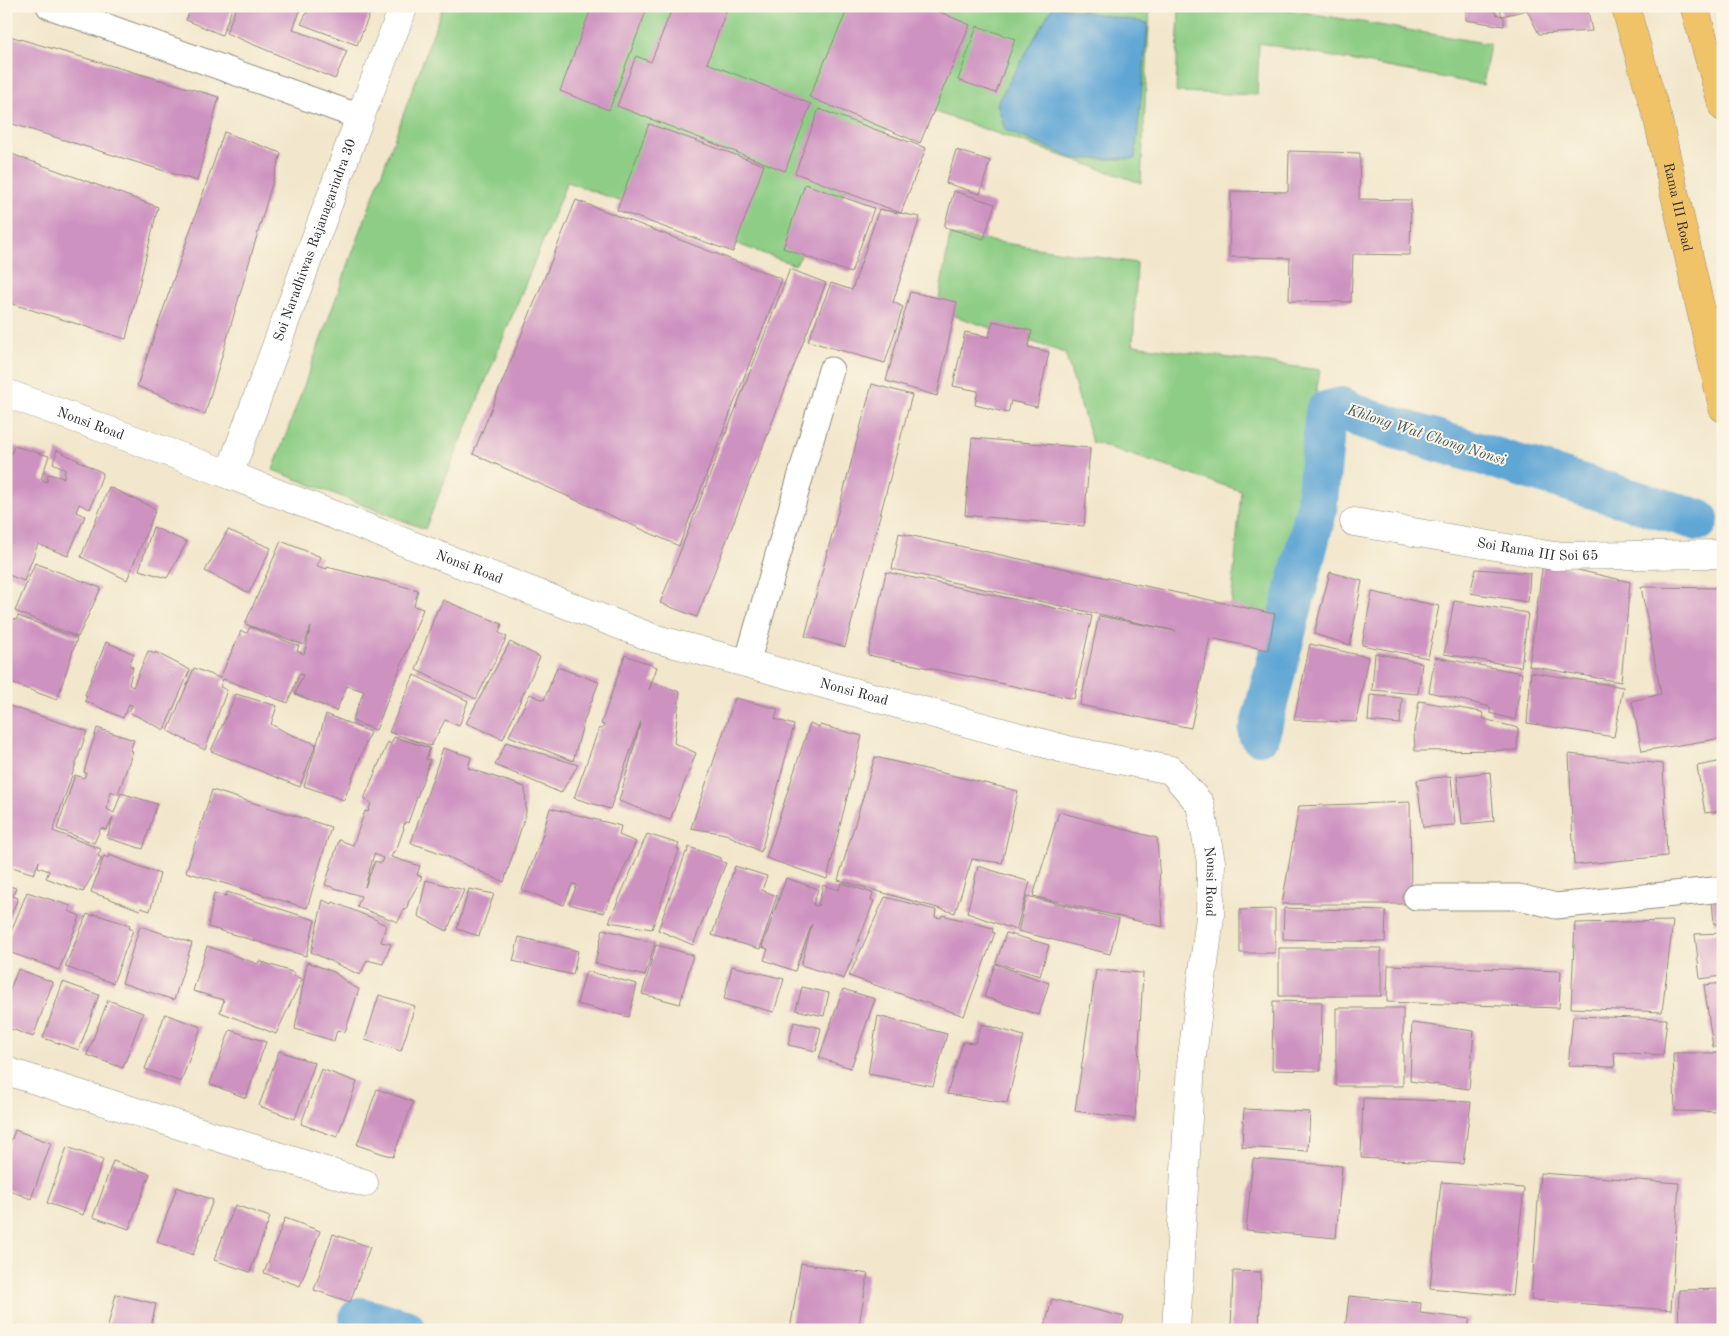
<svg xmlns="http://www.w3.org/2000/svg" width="1729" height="1336" font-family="'Old Standard TT',serif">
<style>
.green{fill:#8dcd85;stroke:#5c7c58}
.water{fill:#5fa6d5;stroke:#456880}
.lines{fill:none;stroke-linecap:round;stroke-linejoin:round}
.canal{stroke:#5fa6d5;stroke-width:42}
.building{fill:#ce92c1;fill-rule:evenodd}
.service-casing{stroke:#8e897c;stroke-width:27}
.minor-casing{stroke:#8e897c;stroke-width:29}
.tertiary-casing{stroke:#8e897c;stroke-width:29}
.primary-casing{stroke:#8e897c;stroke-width:29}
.service{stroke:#fff;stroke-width:25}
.minor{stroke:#fff;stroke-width:28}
.tertiary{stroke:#fff;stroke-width:28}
.primary{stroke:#f0c369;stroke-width:28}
.labels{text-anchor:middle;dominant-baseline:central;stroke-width:4;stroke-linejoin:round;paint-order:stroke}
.street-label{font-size:14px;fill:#2b2b2b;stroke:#fcf5e5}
.water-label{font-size:15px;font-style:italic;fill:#3d5666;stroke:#fcf5e5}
</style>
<rect width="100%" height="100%" fill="#fcf5e5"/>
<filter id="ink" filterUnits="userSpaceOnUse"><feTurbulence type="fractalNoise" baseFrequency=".02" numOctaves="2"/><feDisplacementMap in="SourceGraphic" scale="10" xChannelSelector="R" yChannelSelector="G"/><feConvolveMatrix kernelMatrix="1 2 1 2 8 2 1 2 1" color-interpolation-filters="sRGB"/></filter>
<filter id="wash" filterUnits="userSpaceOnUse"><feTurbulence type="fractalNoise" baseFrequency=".0096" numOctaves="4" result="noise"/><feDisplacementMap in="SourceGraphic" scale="20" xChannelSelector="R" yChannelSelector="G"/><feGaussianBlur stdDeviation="1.12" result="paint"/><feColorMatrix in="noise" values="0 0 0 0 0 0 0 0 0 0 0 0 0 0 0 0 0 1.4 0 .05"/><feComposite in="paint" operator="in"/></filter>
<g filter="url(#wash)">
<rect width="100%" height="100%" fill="#f2e7cc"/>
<path class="green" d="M443 6H1150L1141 183 906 102 795 265 567 182 425 529 273 470Z
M1179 6H1267L1490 44 1483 85 1259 43 1257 95 1176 92Z
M950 235 1137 263 1133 345 1320 370 1277 617 1231 607 1241 491 1092 442 1065 353 937 310Z"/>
<path class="water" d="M1053 6 1148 23 1135 159H1075L1005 130 997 103Z"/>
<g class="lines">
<path class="canal" d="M1259 734 1316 511 1326 412 1341 408 1366 419 1698 520
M360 1318 405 1330"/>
</g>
<g id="blocks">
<path class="building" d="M192 6H233L222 35 186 20Z
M237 6H302L293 29 347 51 335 79 226 33Z
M310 6H373L357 45 301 24Z
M592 6H648L609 110 560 91Z
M673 6H728L707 63 811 104 785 171 617 106 636 56 651 62Z
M849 6H926L970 25 920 143 809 97Z
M1466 6H1491L1496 14 1504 17V26L1466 20Z
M1499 6H1587L1592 31 1539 34 1527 10 1502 16Z
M977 26 1015 39 996 93 958 80Z
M6 35 219 97 197 181 6 122Z
M819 109 926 148 901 213 795 173Z
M649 124 764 165 733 252 617 210Z
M224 132 281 153 205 414 137 386Z
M956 150 990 161 980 194 946 183Z
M1289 151 1360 153 1359 199 1411 200 1410 255 1353 254 1351 302 1289 301 1290 258 1229 257 1231 191 1288 192Z
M6 152 158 207 126 339 6 302Z
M805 184 874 208 851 273 783 248Z
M954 191 995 204 984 239 944 227Z
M576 200 782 279 679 546 473 454Z
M879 209 920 217 893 302 903 307 885 363 808 341 831 283 852 290Z
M790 269 826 283 697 617 660 603Z
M910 292 957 302 937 396 886 381Z
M993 321 1032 331 1028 347 1049 352 1037 407 1011 401 1008 413 975 405 978 391 953 386 965 332 989 337Z
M872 384 912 395 845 647 805 636Z
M972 438 1090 448 1084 526 965 515Z
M14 446 49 456 41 479 47 482 48 474 64 478 65 469 53 463 57 450 103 473 90 509 79 504 76 512 85 516 68 556 38 544 24 581 6 574V468Z
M109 487 156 509 127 580 81 557Z
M153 527 187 542 167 578 139 570Z
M228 530 271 548 249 593 205 571Z
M899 533 1275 614 1268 650 1210 638 1191 728 1080 705 1099 616 1176 631 892 569Z
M281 541 321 557 317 566 327 569V567L418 590 414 606 423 609 376 730 352 721 364 691 347 686 336 711 295 694 303 675 299 674 288 703 223 679 220 687 227 690 205 750 168 731 194 668 220 678 241 631 247 633 250 627 299 646 297 651 304 654 311 627 304 645 245 624Z
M1543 562 1630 582 1621 682 1529 666Z
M35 563 101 588 78 637 15 611Z
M1476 569 1530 573 1528 602 1470 593Z
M886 572 1092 616 1074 699 868 655Z
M1330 572 1362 581 1350 645 1314 634Z
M1641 587 1723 588V738L1642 751 1632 701 1661 694Z
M1372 592 1439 606 1428 658 1362 645Z
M443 600 502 624 499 633 507 637 476 699 416 670 420 659 419 658 437 610H438Z
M1454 601 1528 613 1521 667 1444 654Z
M18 616 77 638 57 700 6 681V633L13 619 16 620Z
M106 642 134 654 129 665 133 667 129 685 133 687 148 651 155 654V652L190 670 164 730 129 712 132 705 129 704 123 718 85 701 87 696 85 695Z
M510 642 540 657 503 739 466 723Z
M1310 644 1368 657 1356 722 1294 720Z
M1375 653 1422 663 1418 694 1372 690Z
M625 655 657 667 649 690 652 682 680 692 674 743 696 753 670 820 619 801 641 721 610 809 574 798 599 728 602 729 604 725 601 724Z
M1435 657 1522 673 1515 720 1490 713V707L1429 692Z
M557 667 599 682 584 721 573 761 509 736 530 694 544 700Z
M1531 672 1623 687 1614 737 1527 723Z
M414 675 468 701 459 726 445 720 431 746 389 732Z
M236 694 277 706 271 724 287 733 316 744 300 787 211 751Z
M1370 695 1402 698 1400 724 1368 721Z
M735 698 778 709 775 719 794 725 761 852 726 834 691 828Z
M1419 701 1482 712 1484 719 1518 728 1517 750 1415 751 1414 732Z
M6 705 87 731 53 831 101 849 98 856 102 858 83 892 46 878 49 871 38 867 39 861 34 874 6 865Z
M326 714 370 732 344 800 304 786Z
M810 723 819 727 820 725 862 736 827 879 766 858Z
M97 728 134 740 130 751H133L118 794 110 791 107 809 114 813 121 793 157 804 143 849 107 838 113 818 106 830 101 828 94 843 57 829 75 775 84 778 86 773 84 772Z
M394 737 430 748 426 759 430 760 408 823 405 822 403 828H404L396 851H394L391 857 420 866 417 875 422 877 409 901 406 910 404 909 398 922 357 907 361 896 325 885 339 840 353 845 365 811 368 812 371 803 364 799 388 742 391 744ZM374 854 383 858 381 863 375 861 365 887Z
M506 742 578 765 561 793 495 765Z
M443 748 471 757 468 768 525 787 526 813 504 882 435 851 411 843Z
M1569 754 1663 764 1667 856 1574 865Z
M875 757 1018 791 1002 863 972 859 955 913 838 880Z
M1723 761V811L1705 813 1697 766Z
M1490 772 1494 821 1462 824 1457 776Z
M1451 776 1455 825 1423 827 1417 780Z
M212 790 331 827 307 908 186 872Z
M1410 802 1411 904H1282L1299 806Z
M550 808 621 826 619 835 636 842 604 913 569 904 577 885 572 884 564 905 522 890 542 837Z
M1059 812 1157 838 1163 927 1033 896Z
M647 834 679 844 677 849 679 850 652 929 609 922Z
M689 847 721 858 720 861 726 863 693 945 658 930 686 852 687 853Z
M109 855 160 874 150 911 141 908 140 910 91 892 104 856 108 858Z
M735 866 767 876 762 890 777 896 760 949 712 935Z
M978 866 1030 882 1016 930 967 913Z
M786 878 818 889 813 905 818 906 823 885 839 890 841 883 873 893 871 900 874 901 844 979 801 965 812 924 795 971 764 960 768 949 762 947Z
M426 880 464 890 447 931 418 916Z
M6 885 16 888 13 896 18 898 6 926Z
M469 889 494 894 479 936 457 929Z
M27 892 71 906 69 911 80 916 59 970 6 951V944Z
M227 892 315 920 306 956 208 927 214 893 226 896Z
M1027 896 1119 919 1110 954 1018 931Z
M885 897 936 910 935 917 941 918 942 915 993 928 992 932 995 933 964 1016 849 976Z
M1723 899V924H1714L1712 900Z
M323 900 332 904 333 902 377 920V921L386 925 381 942 391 944 383 964 367 960 360 975 311 952Z
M1284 908 1386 911 1385 942 1283 939Z
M1275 909V953H1240V910Z
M87 914 94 916V914L130 925 129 928 133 930 113 983 65 967Z
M1673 921 1662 1012 1571 1008 1575 923Z
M140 926 192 943 174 1000 122 983Z
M603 929 655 943 645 976 595 963Z
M1006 933 1049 945 1040 976 996 963Z
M1723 933V976L1700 979 1695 934Z
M519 937 578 951 573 975 513 961Z
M656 945 693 955 680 1004 642 994Z
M207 946 258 964 259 961 295 973 294 976 302 979 276 1034 220 1012 224 1000 193 991Z
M1279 948H1381V996H1279Z
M307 962 334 972 352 986 359 989 345 1032 337 1030 334 1041 295 1029Z
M995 964 1049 983 1039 1015 984 997Z
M1388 965 1561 971 1559 1008 1387 1002Z
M732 966 784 979 774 1012 724 999Z
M18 969 53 982 33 1037 6 1027V1000Z
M1096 970 1143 973 1135 1119 1075 1111Z
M586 971 637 984 629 1017 577 1004Z
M63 982 99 995 79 1050 43 1038Z
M1723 983V1047H1713L1704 985Z
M802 987 829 993 824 1016 796 1010Z
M843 989 875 999 851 1068 819 1058Z
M379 995 415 1006 401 1051 365 1040Z
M108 1000 143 1013 123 1068 87 1055Z
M1273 1001 1322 1002 1321 1071 1272 1070Z
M1336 1008H1403V1086H1336Z
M165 1014 201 1027 181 1082 145 1069Z
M878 1016 947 1034 933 1086 868 1074Z
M1573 1016 1667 1019 1663 1055 1614 1052 1615 1067 1568 1066Z
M794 1022 821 1028 816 1051 788 1045Z
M1412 1023 1474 1031 1469 1089 1410 1081Z
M982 1024 1024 1036 1007 1103 947 1094 963 1042 975 1043Z
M230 1030 266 1042 246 1098 210 1084Z
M279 1051 315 1063 295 1119 259 1106Z
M1673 1053H1723V1112L1675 1111Z
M321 1069 357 1082 337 1137 301 1124Z
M377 1089 413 1102 393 1157 357 1145Z
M1363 1098 1471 1102 1463 1164 1361 1158Z
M1244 1109 1310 1112 1308 1151 1242 1147Z
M15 1130 51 1143 31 1199 6 1189V1154Z
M1720 1142H1723V1189H1720Z
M67 1147 103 1160 83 1215 47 1203Z
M1253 1159 1342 1166 1336 1238 1246 1230Z
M113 1161 150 1174 129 1229 93 1217Z
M1540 1173 1679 1183 1671 1310 1531 1300Z
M1441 1182 1524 1188 1512 1296 1430 1288Z
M177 1187 213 1200 193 1255 157 1242Z
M235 1205 270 1217 250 1272 214 1260Z
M285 1218 320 1231 300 1286 264 1273Z
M333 1234 370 1247 350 1302 314 1290Z
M801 1263 868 1274 858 1330H790Z
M1233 1271 1261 1272 1259 1330H1231Z
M1723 1289V1330L1678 1329 1679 1290Z
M116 1294 156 1304 150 1330H107Z
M1349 1296 1421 1303 1420 1313 1470 1319 1467 1330H1345Z
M1052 1299 1124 1317 1120 1330H1044Z"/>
</g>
</g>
<g filter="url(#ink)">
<use href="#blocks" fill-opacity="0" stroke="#8e897c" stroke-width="1"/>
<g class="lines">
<defs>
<path id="service" d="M49 6 360 117
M747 663 831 370
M1416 897H1519L1556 906 1723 889"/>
<g id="minor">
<path id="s1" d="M229 475 360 117 404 6"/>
<path id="s2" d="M1354 522 1554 556 1723 554"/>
<path d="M6 1071 364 1183"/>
</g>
<g id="tertiary">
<path id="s3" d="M6 393 217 470 653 638 1068 750 1171 770 1200 804 1211 862 1210 917 1191 1064 1176 1330"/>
</g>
<g id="primary">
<path id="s4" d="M1625 6 1658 120 1723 408"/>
<path d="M1694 6 1723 107"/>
</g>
</defs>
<use href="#service" class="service-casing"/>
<use href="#minor" class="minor-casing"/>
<use href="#tertiary" class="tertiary-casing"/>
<use href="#primary" class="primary-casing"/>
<use href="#service" class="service"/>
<use href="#minor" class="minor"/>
<use href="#tertiary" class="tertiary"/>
<use href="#primary" class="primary"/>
</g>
</g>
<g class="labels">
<g class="street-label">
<text stroke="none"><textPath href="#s4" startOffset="208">Rama III Road</textPath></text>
<text stroke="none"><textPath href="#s1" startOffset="250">Soi Naradhiwas Rajanagarindra 30</textPath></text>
<text stroke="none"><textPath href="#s3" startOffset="90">Nonsi Road</textPath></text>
<text stroke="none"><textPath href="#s2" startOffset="186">Soi Rama III Soi 65</textPath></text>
<text stroke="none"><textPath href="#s3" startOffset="495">Nonsi Road</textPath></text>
<text stroke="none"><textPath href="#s3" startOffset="900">Nonsi Road</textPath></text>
<text stroke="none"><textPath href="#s3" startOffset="1350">Nonsi Road</textPath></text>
</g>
<g class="water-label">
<text transform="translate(1426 436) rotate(18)">Khlong Wat Chong Nonsi</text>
</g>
</g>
<rect width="1729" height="1336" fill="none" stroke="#fcf5e5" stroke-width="25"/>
</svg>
